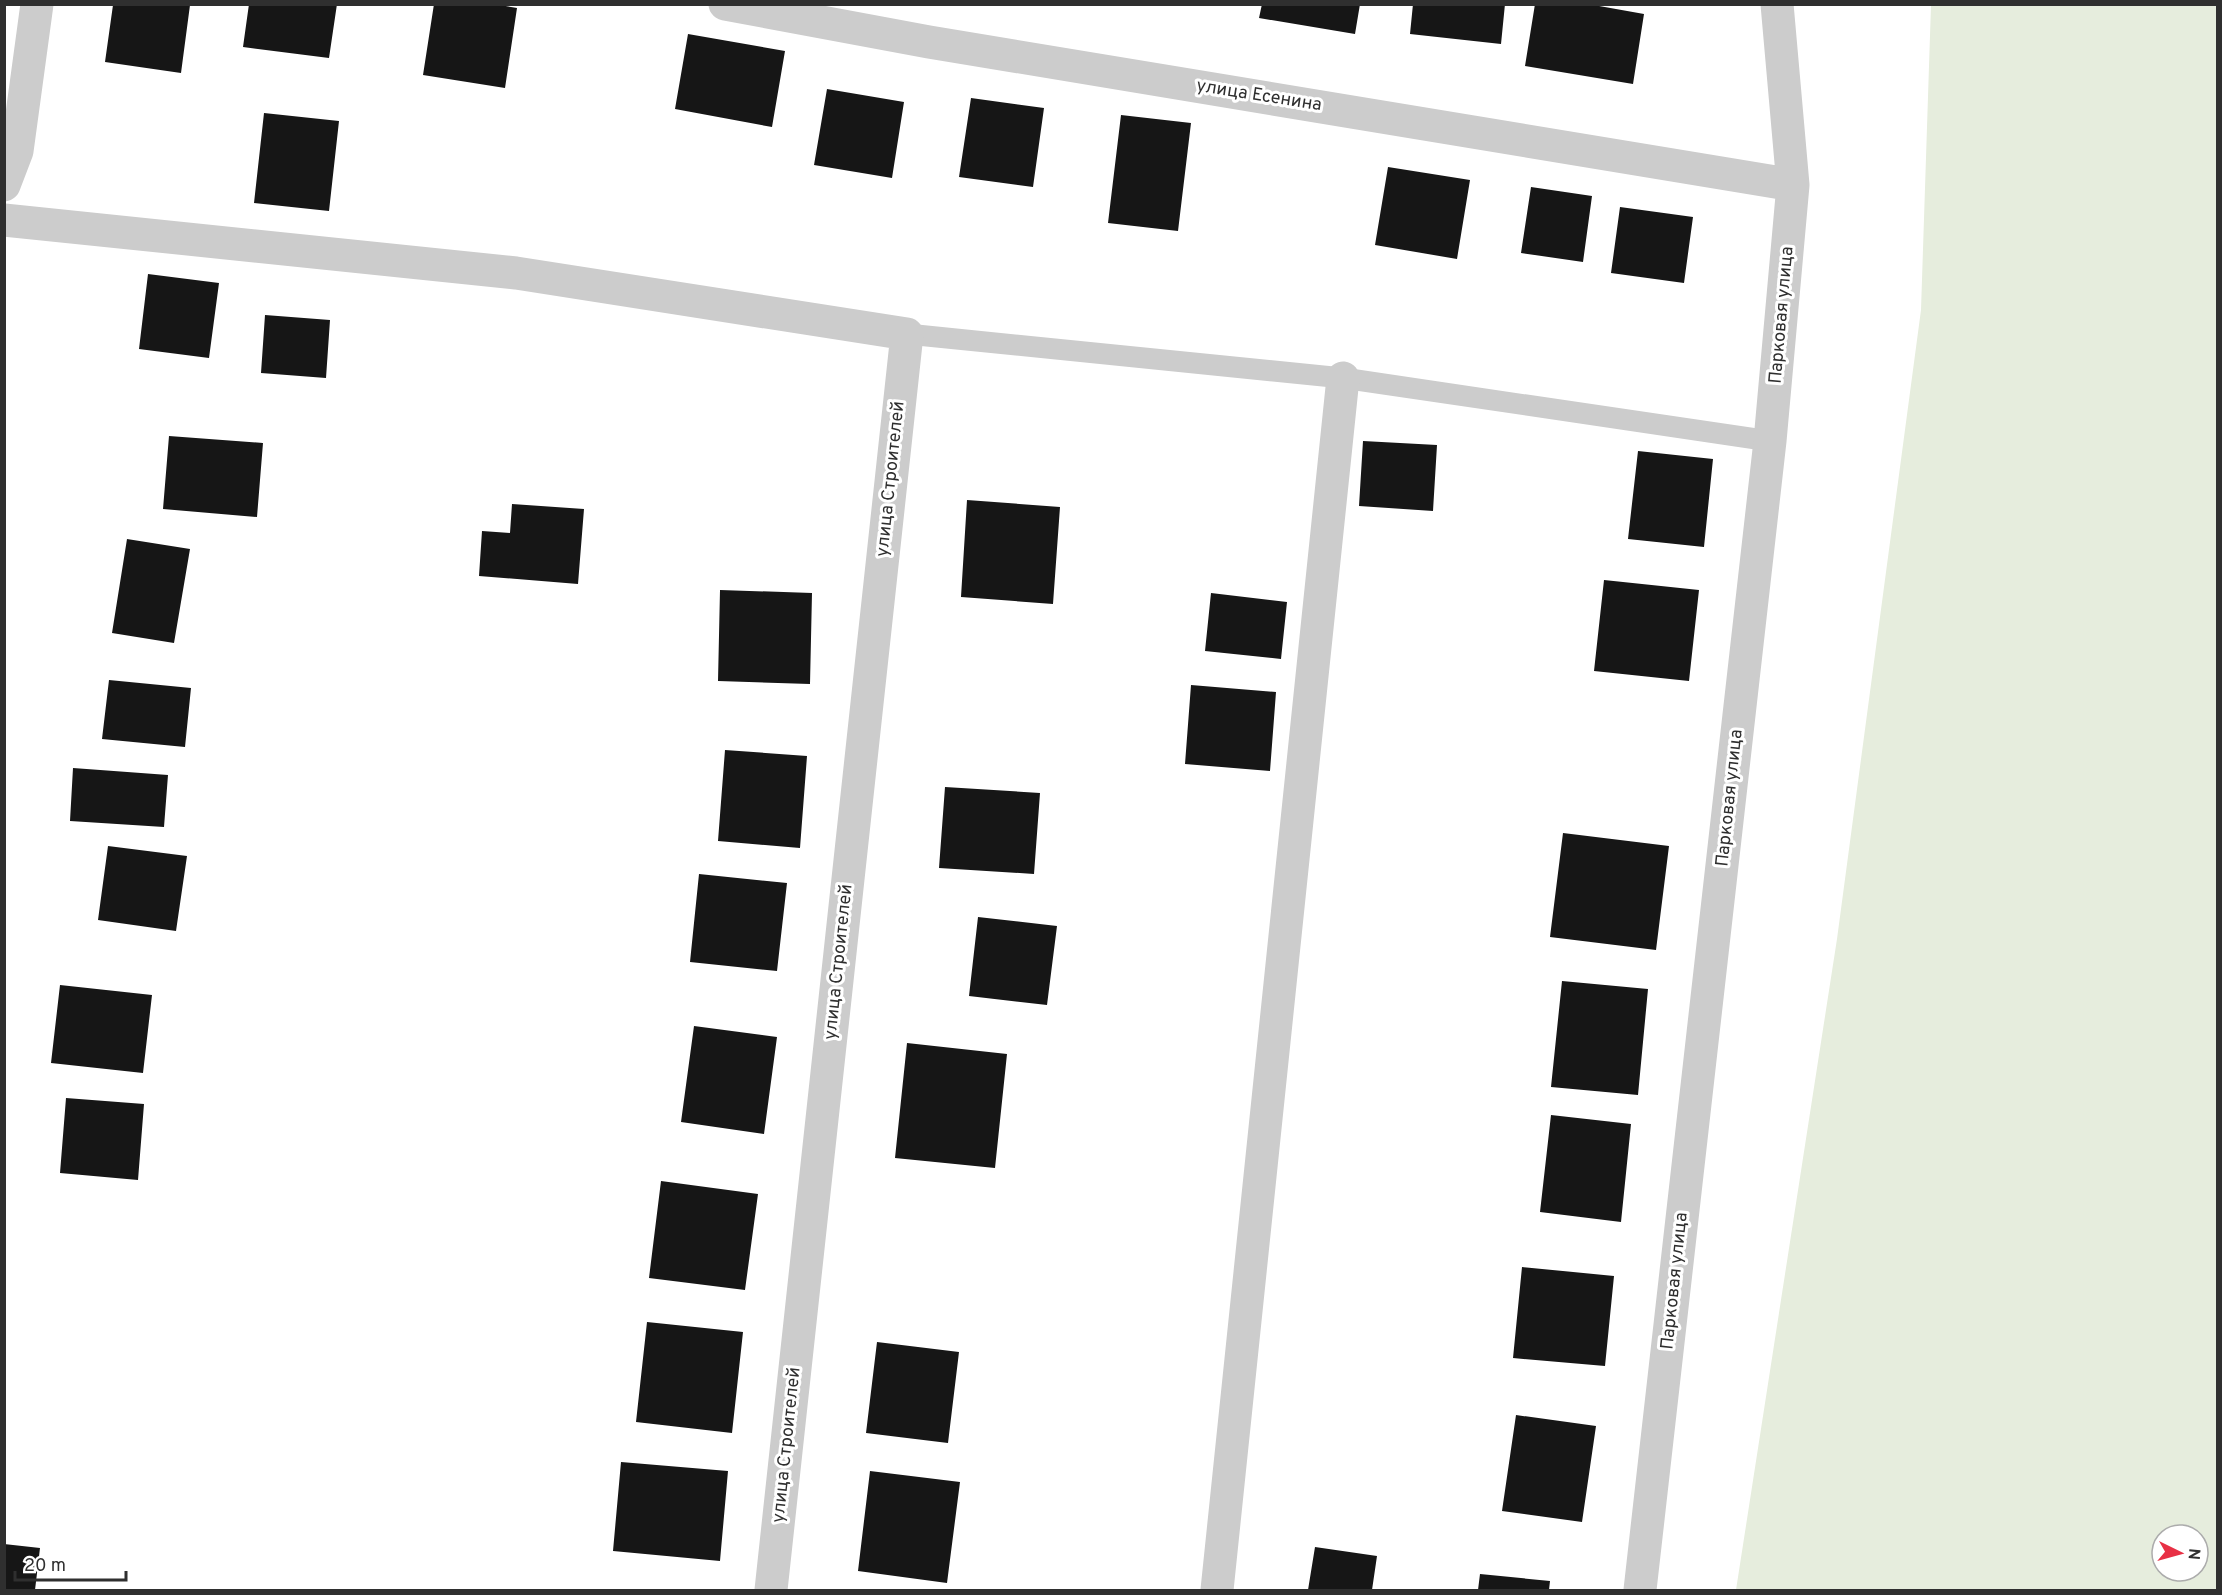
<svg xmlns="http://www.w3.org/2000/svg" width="2222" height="1595" font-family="Overpass,sans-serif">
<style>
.green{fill:#e6eddd;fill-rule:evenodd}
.building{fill:#161616}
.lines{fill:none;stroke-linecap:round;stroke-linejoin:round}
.service{stroke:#ccc;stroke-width:21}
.minor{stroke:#ccc;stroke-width:33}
.tertiary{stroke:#ccc;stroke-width:33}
.labels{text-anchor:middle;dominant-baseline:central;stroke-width:6;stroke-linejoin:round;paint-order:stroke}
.street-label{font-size:18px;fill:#2f2f2f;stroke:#fff}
</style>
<rect width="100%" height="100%" fill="#fff"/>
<path class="green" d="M1931 5H2217V1590H1736L1837 939 1921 310ZM2162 1535H2198V1571H2162Z"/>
<path class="building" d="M249 4H337L329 58 243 47Z
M434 4H494L517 8 505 88 423 75Z
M1262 4H1360L1355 34 1259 18Z
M1413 4H1505L1501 44 1410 34Z
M1535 4H1588L1644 14 1633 84 1525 66Z
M113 5H190L181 73 105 62Z
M688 34 785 51 772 127 675 109Z
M827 89 904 102 892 178 814 165Z
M971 98 1044 108 1033 187 959 177Z
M264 113 339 121 329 211 254 203Z
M1121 115 1191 123 1178 231 1108 223Z
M1388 167 1470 180 1457 259 1375 245Z
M1531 187 1592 196 1583 262 1521 253Z
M1620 207 1693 217 1684 283 1611 273Z
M148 274 219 283 209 358 139 349Z
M265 315 330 320 326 378 261 373Z
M169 436 263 443 257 517 163 509Z
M1363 441 1437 445 1433 511 1359 506Z
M1638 451 1713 459 1704 547 1628 539Z
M967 500 1060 507 1053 604 961 597Z
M512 504 584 509 578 584 479 576 482 531 510 533Z
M127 539 190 549 174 643 112 633Z
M1604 580 1699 590 1689 681 1594 671Z
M720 590 812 593 810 684 718 681Z
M1211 593 1287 602 1281 659 1205 651Z
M109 680 191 688 185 747 102 739Z
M1191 685 1276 692 1270 771 1185 764Z
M725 750 807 756 800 848 718 841Z
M73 768 168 775 164 827 70 821Z
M945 787 1040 793 1034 874 939 868Z
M1563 833 1669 846 1656 950 1550 937Z
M108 846 187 856 176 931 98 920Z
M699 874 787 883 777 971 690 962Z
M978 917 1057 926 1047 1005 969 996Z
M1562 981 1648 989 1638 1095 1551 1087Z
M60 985 152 995 143 1073 51 1063Z
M694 1026 777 1037 764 1134 681 1122Z
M907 1043 1007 1054 995 1168 895 1158Z
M66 1098 144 1104 138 1180 60 1173Z
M1551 1115 1631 1124 1621 1222 1540 1212Z
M661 1181 758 1194 745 1290 649 1278Z
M1522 1267 1614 1276 1605 1366 1513 1358Z
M647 1322 743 1332 732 1433 636 1422Z
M877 1342 959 1352 948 1443 866 1433Z
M1516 1415 1596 1426 1582 1522 1502 1511Z
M621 1462 728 1471 720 1561 613 1551Z
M870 1471 960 1482 947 1583 858 1571Z
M4 1544 40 1548 35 1590H4Z
M1315 1547 1377 1556 1372 1590H1308Z
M1480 1574 1550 1581 1549 1590H1478Z"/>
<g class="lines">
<path class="service" d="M907 334 1343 378 1770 441"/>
<path class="minor" d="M725 4 929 42 1793 185
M4 220 516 273 907 334 771 1590
M1217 1590 1343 378
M1640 1590 1770 441 1793 185 1777 4"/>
<path class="tertiary" d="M4 185 17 151 37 4"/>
</g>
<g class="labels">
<g class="street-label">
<text transform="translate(1259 96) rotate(9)">улица Есенина</text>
<text transform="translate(1782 315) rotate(-85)">Парковая улица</text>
<text transform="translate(891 479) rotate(-84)">улица Строителей</text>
<text transform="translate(1730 798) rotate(-84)">Парковая улица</text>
<text transform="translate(839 962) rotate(-84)">улица Строителей</text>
<text transform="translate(1675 1281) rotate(-84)">Парковая улица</text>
<text transform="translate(787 1445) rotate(-84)">улица Строителей</text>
</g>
</g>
<rect width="2222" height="1595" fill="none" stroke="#2f2f2f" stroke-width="12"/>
<g transform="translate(2180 1553) rotate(95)"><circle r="28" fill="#ffffff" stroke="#acacac" stroke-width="1.5"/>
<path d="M0-4.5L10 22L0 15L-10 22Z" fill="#e83045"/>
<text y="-9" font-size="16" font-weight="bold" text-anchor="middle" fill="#2f2f2f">N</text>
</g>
<path d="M15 1571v9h111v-9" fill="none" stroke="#2f2f2f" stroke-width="3"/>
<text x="24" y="1571" font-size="18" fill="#2f2f2f" stroke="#ffffff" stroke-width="4.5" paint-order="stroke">20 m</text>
</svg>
